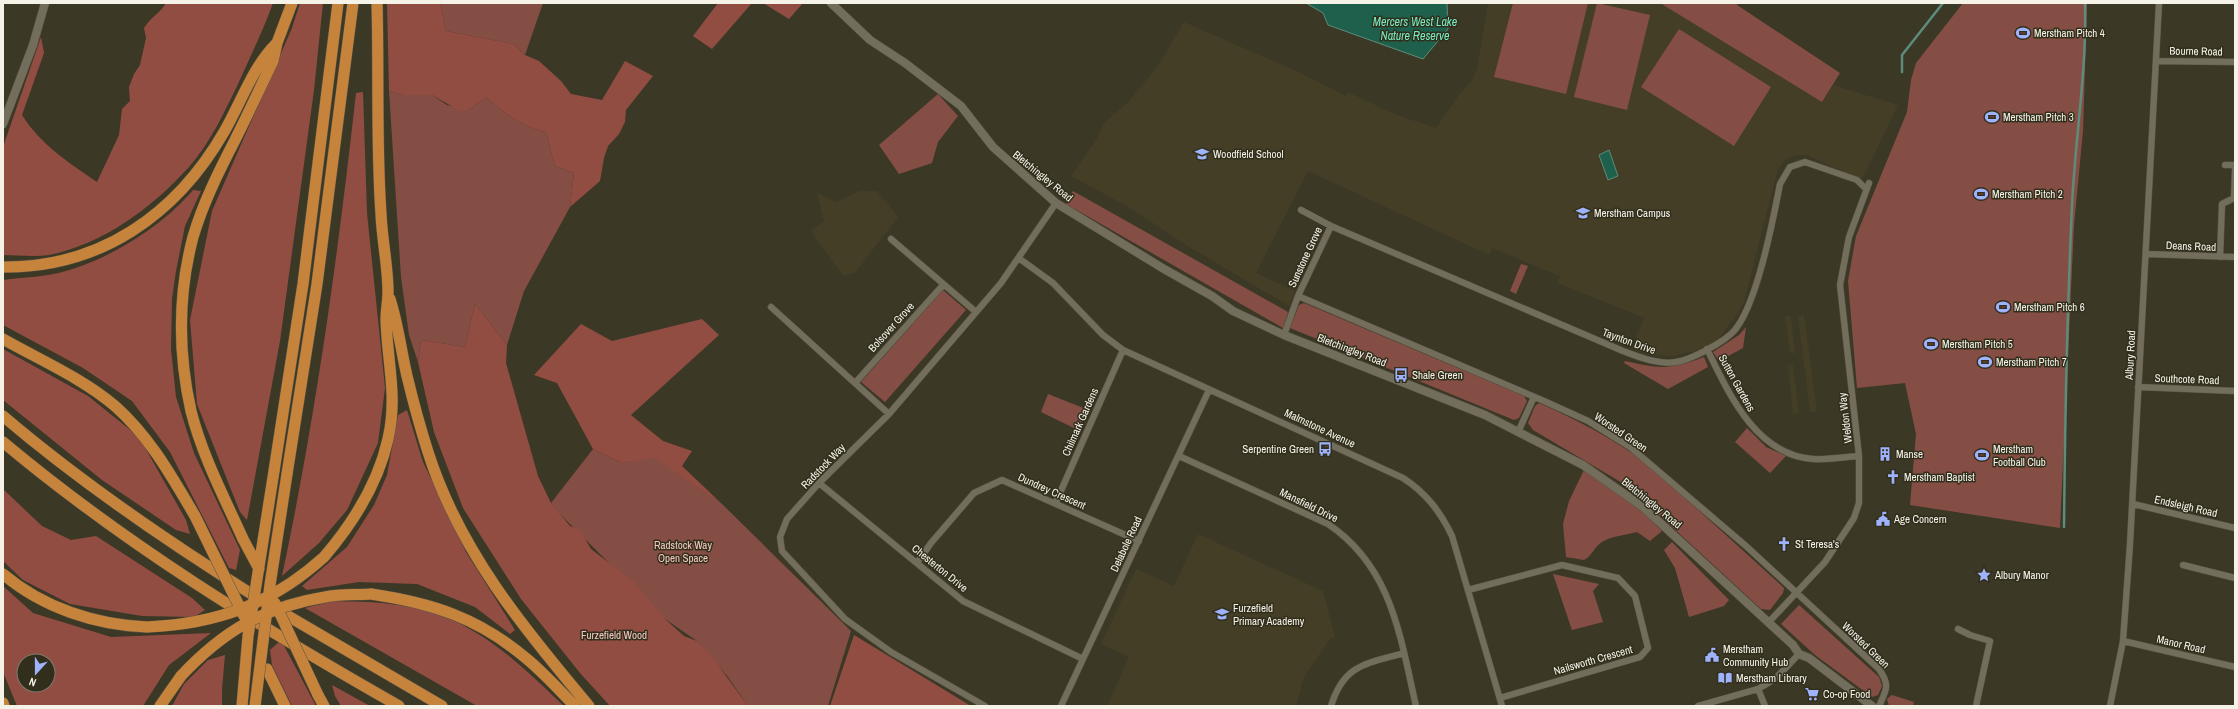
<svg xmlns="http://www.w3.org/2000/svg" width="2238" height="709" font-family="'Archivo Narrow',sans-serif">
<style>
.built{fill:#433e25}
.green{fill:#854e45}
.forest{fill:#924d43;fill-rule:evenodd}
.water{fill:#1e604b;stroke:#5e8c7a}
.lines{fill:none;stroke-linecap:round;stroke-linejoin:round}
.stream{stroke:#5e8c7a;stroke-width:2.5}
.minor-casing{stroke:#5a5647;stroke-width:7}
.tertiary-casing{stroke:#5a5647;stroke-width:9}
.motorway-casing{stroke:#5a5647;stroke-width:12}
.minor{stroke:#726e5b;stroke-width:6}
.tertiary{stroke:#726e5b;stroke-width:8}
.motorway{stroke:#c6833c;stroke-width:11}
.motorway-bridge-casing{stroke:#5a5647;stroke-width:12;stroke-linecap:butt}
.motorway-bridge{stroke:#c6833c;stroke-width:11}
.labels{text-anchor:middle;dominant-baseline:central;stroke-width:3;stroke-linejoin:round;paint-order:stroke}
.poi-label{font-size:11px;fill:#f5f3e8;stroke:#312e1c;text-anchor:start}
.street-label{font-size:11px;fill:#f5f3e8;stroke:#312e1c}
.park-label{font-size:11px;fill:#f4c9c2;stroke:#312e1c}
.water-label{font-size:12px;font-style:italic;fill:#76edc4;stroke:#312e1c}
</style>
<rect width="100%" height="100%" fill="#3c3826"/>
<path class="built" d="M1488 3H1660L1822 102 1833 85 1898 105 1863 178 1859 179 1807 155H1797L1786 159 1778 169 1744 302 1738 313 1717 341 1695 351 1673 356 1645 354 1632 349 1644 318 1557 283 1560 276 1492 248 1489 255 1308 171 1256 273 1295 291 1289 306 1186 245 1130 208 1071 176 1098 137 1104 123 1129 101 1157 67 1184 22 1292 69 1346 96 1348 92 1394 114 1436 128 1458 96 1472 80 1477 69Z
M859 191H877L898 217 855 273 843 276 811 231 824 221 817 193 837 202Z
M1804 315 1817 411 1810 412 1798 316Z
M1785 316H1791L1795 353H1790Z
M1788 365H1793L1799 413 1793 414Z
M1198 534 1323 591 1335 637 1330 639 1304 677 1296 706H1107L1129 657 1101 644 1136 569 1174 586Z"/>
<path class="green" d="M440 3H543L525 55 514 44 446 31Z
M1513 3H1588L1566 94 1494 77Z
M1597 3 1650 15 1627 110 1574 97Z
M1660 3H1738L1737 5 1840 73 1822 102Z
M1963 3H2087L2083 131 2074 225 2060 528 1910 505 1916 434 1905 383 1857 388 1848 281 1856 236 1907 112 1911 80 1916 63Z
M1679 29 1771 87 1734 146 1641 87Z
M389 91 403 95H432L447 105 469 110 486 97C504 113 522 127 546 132L555 166 574 173 570 207 524 291 507 345 475 304 465 347 421 340 418 362 409 335 401 277Z
M938 94 958 116 938 142 932 163 899 174 879 145Z
M1073 191 1288 312 1283 328 1066 204Z
M1521 264 1528 266 1516 294 1510 291Z
M943 290 966 310 885 402 861 382Z
M1304 303 1524 396 1527 401 1519 418 1514 420 1290 328 1299 305Z
M1746 327 1743 348 1719 361 1713 352 1739 335Z
M1704 357 1708 367 1668 389 1624 363 1625 361C1660 369 1670 370 1704 357Z
M1048 394 1086 409 1078 430 1041 412Z
M1539 403C1579 421 1616 440 1650 466L1784 588 1783 593 1770 610 1761 609 1656 512 1619 481 1533 430 1528 423 1535 406Z
M1747 428 1766 447 1786 456 1770 473 1735 442Z
M593 449 622 463 655 457 722 504 851 631 828 706H748L728 677 697 641 665 619 558 512 551 503Z
M1584 470 1643 512 1662 531 1650 541 1637 532C1626 535 1611 536 1602 542 1594 547 1592 556 1584 560L1566 557 1563 524 1569 501Z
M1672 542 1729 600 1724 606 1689 617 1675 568 1664 550Z
M1553 574 1599 584 1593 591 1603 622 1572 630Z
M1799 605 1879 677 1882 686 1878 695 1872 697 1815 655 1781 624Z
M1892 695 1914 702 1913 706H1889L1887 699Z"/>
<path class="forest" d="M166 3H273C263 31 250 57 238 84 224 113 210 143 189 167 152 208 103 244 49 255 34 257 18 255 3 255V147L41 37 44 53 22 115C40 144 69 163 97 182L119 135 122 109 130 101 129 87 134 74 140 65 146 38 144 28C150 18 160 13 166 3Z
M300 3H323L314 90 280 341 247 520 240 512 197 404 190 320 212 211 292 28Z
M387 3H440L446 31 514 44 525 55 539 61 561 81 571 94 602 100 625 61 653 76 626 110 625 122 619 134 608 146 604 158 600 181 570 207 574 173 555 166 546 132C522 127 504 113 486 97L469 110 460 111 432 95H403L389 91Z
M718 3H752L712 49 693 36Z
M763 3H803L789 19Z
M363 92 367 213 385 388 378 443 347 510 319 543 282 576C316 416 338 255 356 93Z
M193 190 201 191 185 226 176 271 172 299 171 349 176 397 194 453 240 550 236 570 229 568 170 452 132 401 83 368 3 325V280C23 277 47 277 66 271 110 259 164 225 193 190Z
M475 304 507 345 506 363 538 476 551 503 570 526 580 530 591 549 634 582 665 619 684 636 697 641 713 658 748 706H610L580 673 521 599 463 508 434 432 418 362 421 340 465 347Z
M702 319 719 335 631 415 663 441 692 451 682 466 722 504 655 458 622 463 593 449 557 383 534 375 581 324 612 341Z
M3 349 88 396 139 437 186 520 190 534 176 530 102 480 3 400Z
M407 410 423 462 466 552 515 630 510 634 475 607 417 584 359 582 307 590 302 586 347 547 374 505 387 475 398 415Z
M3 489 42 526 71 540 96 536 192 598 205 610 194 617 142 616 70 604 23 580 3 561Z
M3 586 33 613 111 637 211 633 169 665 143 706H17L3 672ZM24 661H48V685H24Z
M333 601C352 602 371 601 390 604 468 612 510 655 564 706H477L305 608Z
M854 635 971 706H830Z
M281 640 316 706H292L272 665 270 650Z
M225 655 222 689V706H172L184 684 208 660Z
M332 685 370 706H341L335 696Z"/>
<path class="water" d="M1306 3H1447L1448 29 1423 59 1328 25 1323 13Z
M1609 150 1618 176 1608 180 1599 155Z"/>
<g class="lines">
<path class="stream" d="M1902 72V55L1943 3
M2064 527C2065 420 2067 313 2072 206 2075 138 2087 71 2085 3"/>
<defs>
<path id="minor" d="M2156 61 2235 62
M2225 165H2235
M1301 210 1331 226 1623 351C1639 357 1658 365 1676 362 1691 360 1724 342 1734 331 1757 305 1773 220 1780 184L1790 167 1805 162 1857 180 1866 189
M891 239 976 312
M2146 254 2235 257
M2220 257 2222 204 2234 198 2235 170
M1020 259 1053 283 1103 335 1123 350 1403 478C1426 493 1440 511 1452 536L1502 706
M1298 296 1331 226
M771 307 889 414
M1284 335 1298 296 1544 401 1588 421 1630 447 1746 546 1879 669C1890 685 1887 689 1879 706
M1707 349C1729 394 1756 455 1813 459 1828 460 1845 457 1859 456
M855 383 943 285
M2138 387 2235 391
M1519 430 1534 397
M1179 456 1328 524C1392 567 1400 636 1416 706
M819 483 963 601 1083 659
M1056 502 1123 350
M2133 504 2235 528
M917 563 931 543 974 493 1002 480 1139 541
M2183 565 2235 578
M1468 590 1562 565 1618 578 1635 596 1648 648 1640 657 1500 698
M1768 623 1825 562 1854 518 1859 503V456L1840 285 1849 237 1869 183
M1958 629 1970 635 1990 641 1976 706
M2123 641 2235 667
M1758 689 1765 706
M985 706 891 652 845 619 782 551 780 537 787 519 819 483 889 414 1001 283 1056 203
M1061 706 1209 390
M1331 706C1344 664 1366 664 1404 653
M1698 706 1758 689 1775 679 1799 654
M2110 706 2123 641 2130 544 2159 3"/>
<path id="tertiary" d="M831 3 870 40 905 63 961 106 993 147 1056 203 1164 269 1212 296 1233 311 1284 335 1485 415 1583 465 1643 507 1793 645 1799 654 1809 658 1872 706
M3 124 33 45 45 3"/>
<path id="motorway" d="M3 267C100 268 176 215 224 132 241 103 252 68 276 44
M390 299C398 324 401 350 407 376 413 401 420 427 428 452 459 550 524 629 589 706
M3 339C40 360 82 378 115 406 150 437 172 477 195 516
M3 416C84 485 171 544 261 600
M3 442C126 545 260 627 399 706
M274 471 303 284 338 3
M287 474 317 284 353 3
M243 539C224 497 202 455 191 411 178 353 178 294 193 237 203 203 219 171 235 140 248 114 260 88 273 61L277 43 292 3
M324 557C354 522 378 484 388 439 398 396 387 362 386 319 386 310 388 301 388 292 388 266 382 240 381 214 376 144 379 73 377 3
M3 574C43 608 96 625 147 627
M371 594C432 603 479 618 527 659 544 673 559 690 575 706
M276 609 442 706
M267 669 285 706
M318 695 324 706
M3 703 4 706
M160 706 181 676"/>
</defs>
<use href="#minor" class="minor-casing"/>
<use href="#tertiary" class="tertiary-casing"/>
<use href="#motorway" class="motorway-casing"/>
<use href="#minor" class="minor"/>
<use href="#tertiary" class="tertiary"/>
<use href="#motorway" class="motorway"/>
<defs>
<path id="motorway-bridge" d="M195 516 244 616
M243 539 259 569
M275 603 318 695
M147 627C217 624 272 604 324 557
M181 676C223 631 264 607 325 597 340 594 356 595 371 594
M242 706 248 636 274 471
M255 706 270 585 287 474"/>
</defs>
<use href="#motorway-bridge" class="motorway-bridge-casing"/>
<use href="#motorway-bridge" class="motorway-bridge"/>
</g>
<defs>
<symbol id="stadium-bare" viewBox="-9 -9 18 18"><path d="M0-5a6.5 5 0 1 0 0 10a6.5 5 0 1 0 0-10ZM-3.5-1.8h7v3.6h-7Z" fill="#9fb3fd" stroke="#312e1c" stroke-width="2.5" paint-order="stroke"/></symbol>
<symbol id="school-bare" viewBox="-9 -9 18 18"><path d="M0-5L7-2L0 1L-7-2ZM-4 1L0 2.5L4 1V4Q0 6-4 4Z" fill="#9fb3fd" stroke="#312e1c" stroke-width="2.5" paint-order="stroke"/></symbol>
<symbol id="bus-bare" viewBox="-9 -9 18 18"><path d="M-5-6H5V4H4V6H2V4H-2V6H-4V4H-5ZM-3.5-4V0h7V-4ZM-3.5 1.2v1.5H-2V1.2ZM2 1.2v1.5H3.5V1.2Z" fill="#9fb3fd" stroke="#312e1c" stroke-width="2.5" paint-order="stroke"/></symbol>
<symbol id="building-bare" viewBox="-9 -9 18 18"><path d="M-4-6H4V6H1V3H-1V6H-4ZM-2.5-4.3h1.7v1.8h-1.7ZM.8-4.3h1.7v1.8H.8ZM-2.5-1h1.7V.8h-1.7ZM.8-1h1.7V.8H.8Z" fill="#9fb3fd" stroke="#312e1c" stroke-width="2.5" paint-order="stroke"/></symbol>
<symbol id="church-bare" viewBox="-9 -9 18 18"><path d="M-1.2-6h2.4v3.5h3.3v2.4h-3.3V6h-2.4V-.1h-3.3v-2.4h3.3Z" fill="#9fb3fd" stroke="#312e1c" stroke-width="2.5" paint-order="stroke"/></symbol>
<symbol id="civic-bare" viewBox="-9 -9 18 18"><path d="M-.6-6.5H3V-4.5H.6V-3L4-1V1h2V6H-6V1h2V-1L-.6-3ZM-1.2 2.5V6h2.4V2.5Z" fill="#9fb3fd" stroke="#312e1c" stroke-width="2.5" paint-order="stroke"/></symbol>
<symbol id="sight-bare" viewBox="-9 -9 18 18"><path d="M0-6L1.8-2.2L6-1.7L2.9 1.2L3.7 5.4L0 3.3L-3.7 5.4L-2.9 1.2L-6-1.7L-1.8-2.2Z" fill="#9fb3fd" stroke="#312e1c" stroke-width="2.5" paint-order="stroke"/></symbol>
<symbol id="library-bare" viewBox="-9 -9 18 18"><path d="M-6-4Q-3-5.5-.7-3.5V5Q-3 3-6 4ZM6-4Q3-5.5 .7-3.5V5Q3 3 6 4Z" fill="#9fb3fd" stroke="#312e1c" stroke-width="2.5" paint-order="stroke"/></symbol>
<symbol id="supermarket-bare" viewBox="-9 -9 18 18"><path d="M-6-5.5h2.5l.6 2H6L4.5 2H-2.5L-4.4-4H-6ZM-1.5 3.2a1.3 1.3 0 1 0 .1 0ZM3 3.2a1.3 1.3 0 1 0 .1 0Z" fill="#9fb3fd" stroke="#312e1c" stroke-width="2.5" paint-order="stroke"/></symbol>
</defs>
<g fill-rule="evenodd">
<use href="#stadium-bare" x="2013" y="23" width="20" height="20"/>
<use href="#stadium-bare" x="1982" y="107" width="20" height="20"/>
<use href="#school-bare" x="1192" y="144" width="20" height="20"/>
<use href="#stadium-bare" x="1971" y="184" width="20" height="20"/>
<use href="#school-bare" x="1573" y="203" width="20" height="20"/>
<use href="#stadium-bare" x="1993" y="297" width="20" height="20"/>
<use href="#stadium-bare" x="1921" y="334" width="20" height="20"/>
<use href="#stadium-bare" x="1975" y="352" width="20" height="20"/>
<use href="#bus-bare" x="1391" y="365" width="20" height="20"/>
<use href="#bus-bare" x="1315" y="439" width="20" height="20"/>
<use href="#building-bare" x="1875" y="444" width="20" height="20"/>
<use href="#stadium-bare" x="1972" y="445" width="20" height="20"/>
<use href="#church-bare" x="1883" y="467" width="20" height="20"/>
<use href="#civic-bare" x="1873" y="509" width="20" height="20"/>
<use href="#church-bare" x="1774" y="534" width="20" height="20"/>
<use href="#sight-bare" x="1974" y="565" width="20" height="20"/>
<use href="#school-bare" x="1212" y="604" width="20" height="20"/>
<use href="#civic-bare" x="1702" y="645" width="20" height="20"/>
<use href="#library-bare" x="1715" y="668" width="20" height="20"/>
<use href="#supermarket-bare" x="1802" y="684" width="20" height="20"/>
</g>
<g class="labels">
<g class="poi-label">
<text x="2034" y="33">Merstham Pitch 4</text>
<text x="2003" y="117">Merstham Pitch 3</text>
<text x="1213" y="154">Woodfield School</text>
<text x="1992" y="194">Merstham Pitch 2</text>
<text x="1594" y="213">Merstham Campus</text>
<text x="2014" y="307">Merstham Pitch 6</text>
<text x="1942" y="344">Merstham Pitch 5</text>
<text x="1996" y="362">Merstham Pitch 7</text>
<text x="1412" y="375">Shale Green</text>
<text x="1314" y="449" text-anchor="end">Serpentine Green</text>
<text x="1993" y="449">Merstham<tspan x="1993" dy="13">Football Club</tspan></text>
<text x="1896" y="454">Manse</text>
<text x="1904" y="477">Merstham Baptist</text>
<text x="1894" y="519">Age Concern</text>
<text x="1795" y="544">St Teresa's</text>
<text x="1995" y="575">Albury Manor</text>
<text x="1233" y="608">Furzefield<tspan x="1233" dy="13">Primary Academy</tspan></text>
<text x="1723" y="649">Merstham<tspan x="1723" dy="13">Community Hub</tspan></text>
<text x="1736" y="678">Merstham Library</text>
<text x="1823" y="694">Co-op Food</text>
</g>
<g class="street-label">
<text transform="translate(2196 51) rotate(1)">Bourne Road</text>
<text transform="translate(1043 176) rotate(39)">Bletchingley Road</text>
<text transform="translate(2191 246) rotate(2)">Deans Road</text>
<text transform="translate(1305 257) rotate(-65)">Sunstone Grove</text>
<text transform="translate(891 327) rotate(-48)">Bolsover Grove</text>
<text transform="translate(1629 341) rotate(20)">Taynton Drive</text>
<text transform="translate(1352 350) rotate(21)">Bletchingley Road</text>
<text transform="translate(2130 355) rotate(-87)">Albury Road</text>
<text transform="translate(2187 379) rotate(2)">Southcote Road</text>
<text transform="translate(1737 383) rotate(61)">Sutton Gardens</text>
<text transform="translate(1845 418) rotate(-97)">Weldon Way</text>
<text transform="translate(1080 422) rotate(-66)">Chilmark Gardens</text>
<text transform="translate(1320 428) rotate(25)">Malmstone Avenue</text>
<text transform="translate(1621 432) rotate(34)">Worsted Green</text>
<text transform="translate(823 466) rotate(-46)">Radstock Way</text>
<text transform="translate(1052 491) rotate(24)">Dundrey Crescent</text>
<text transform="translate(1652 503) rotate(39)">Bletchingley Road</text>
<text transform="translate(1309 505) rotate(26)">Mansfield Drive</text>
<text transform="translate(2186 506) rotate(13)">Endsleigh Road</text>
<text transform="translate(1126 544) rotate(-65)">Delabole Road</text>
<text transform="translate(940 568) rotate(39)">Chesterton Drive</text>
<text transform="translate(2181 644) rotate(13)">Manor Road</text>
<text transform="translate(1866 645) rotate(44)">Worsted Green</text>
<text transform="translate(1593 660) rotate(-16)">Nailsworth Crescent</text>
</g>
<g class="park-label">
<text x="683" y="545">Radstock Way<tspan x="683" dy="13">Open Space</tspan></text>
<text x="614" y="635">Furzefield Wood</text>
</g>
<g class="water-label">
<text x="1415" y="22">Mercers West Lake<tspan x="1415" dy="14">Nature Reserve</tspan></text>
</g>
</g>
<rect width="2238" height="709" fill="none" stroke="#f5f3e8" stroke-width="8"/>
<g transform="translate(36 673) rotate(201)"><circle r="19" fill="#312e1c" stroke="#7f7d6e"/>
<path d="M0-3L7 15L0 10L-7 15Z" fill="#9fb3fd"/>
<text y="-6" font-size="11" font-weight="bold" text-anchor="middle" fill="#f5f3e8">N</text>
</g>
</svg>
